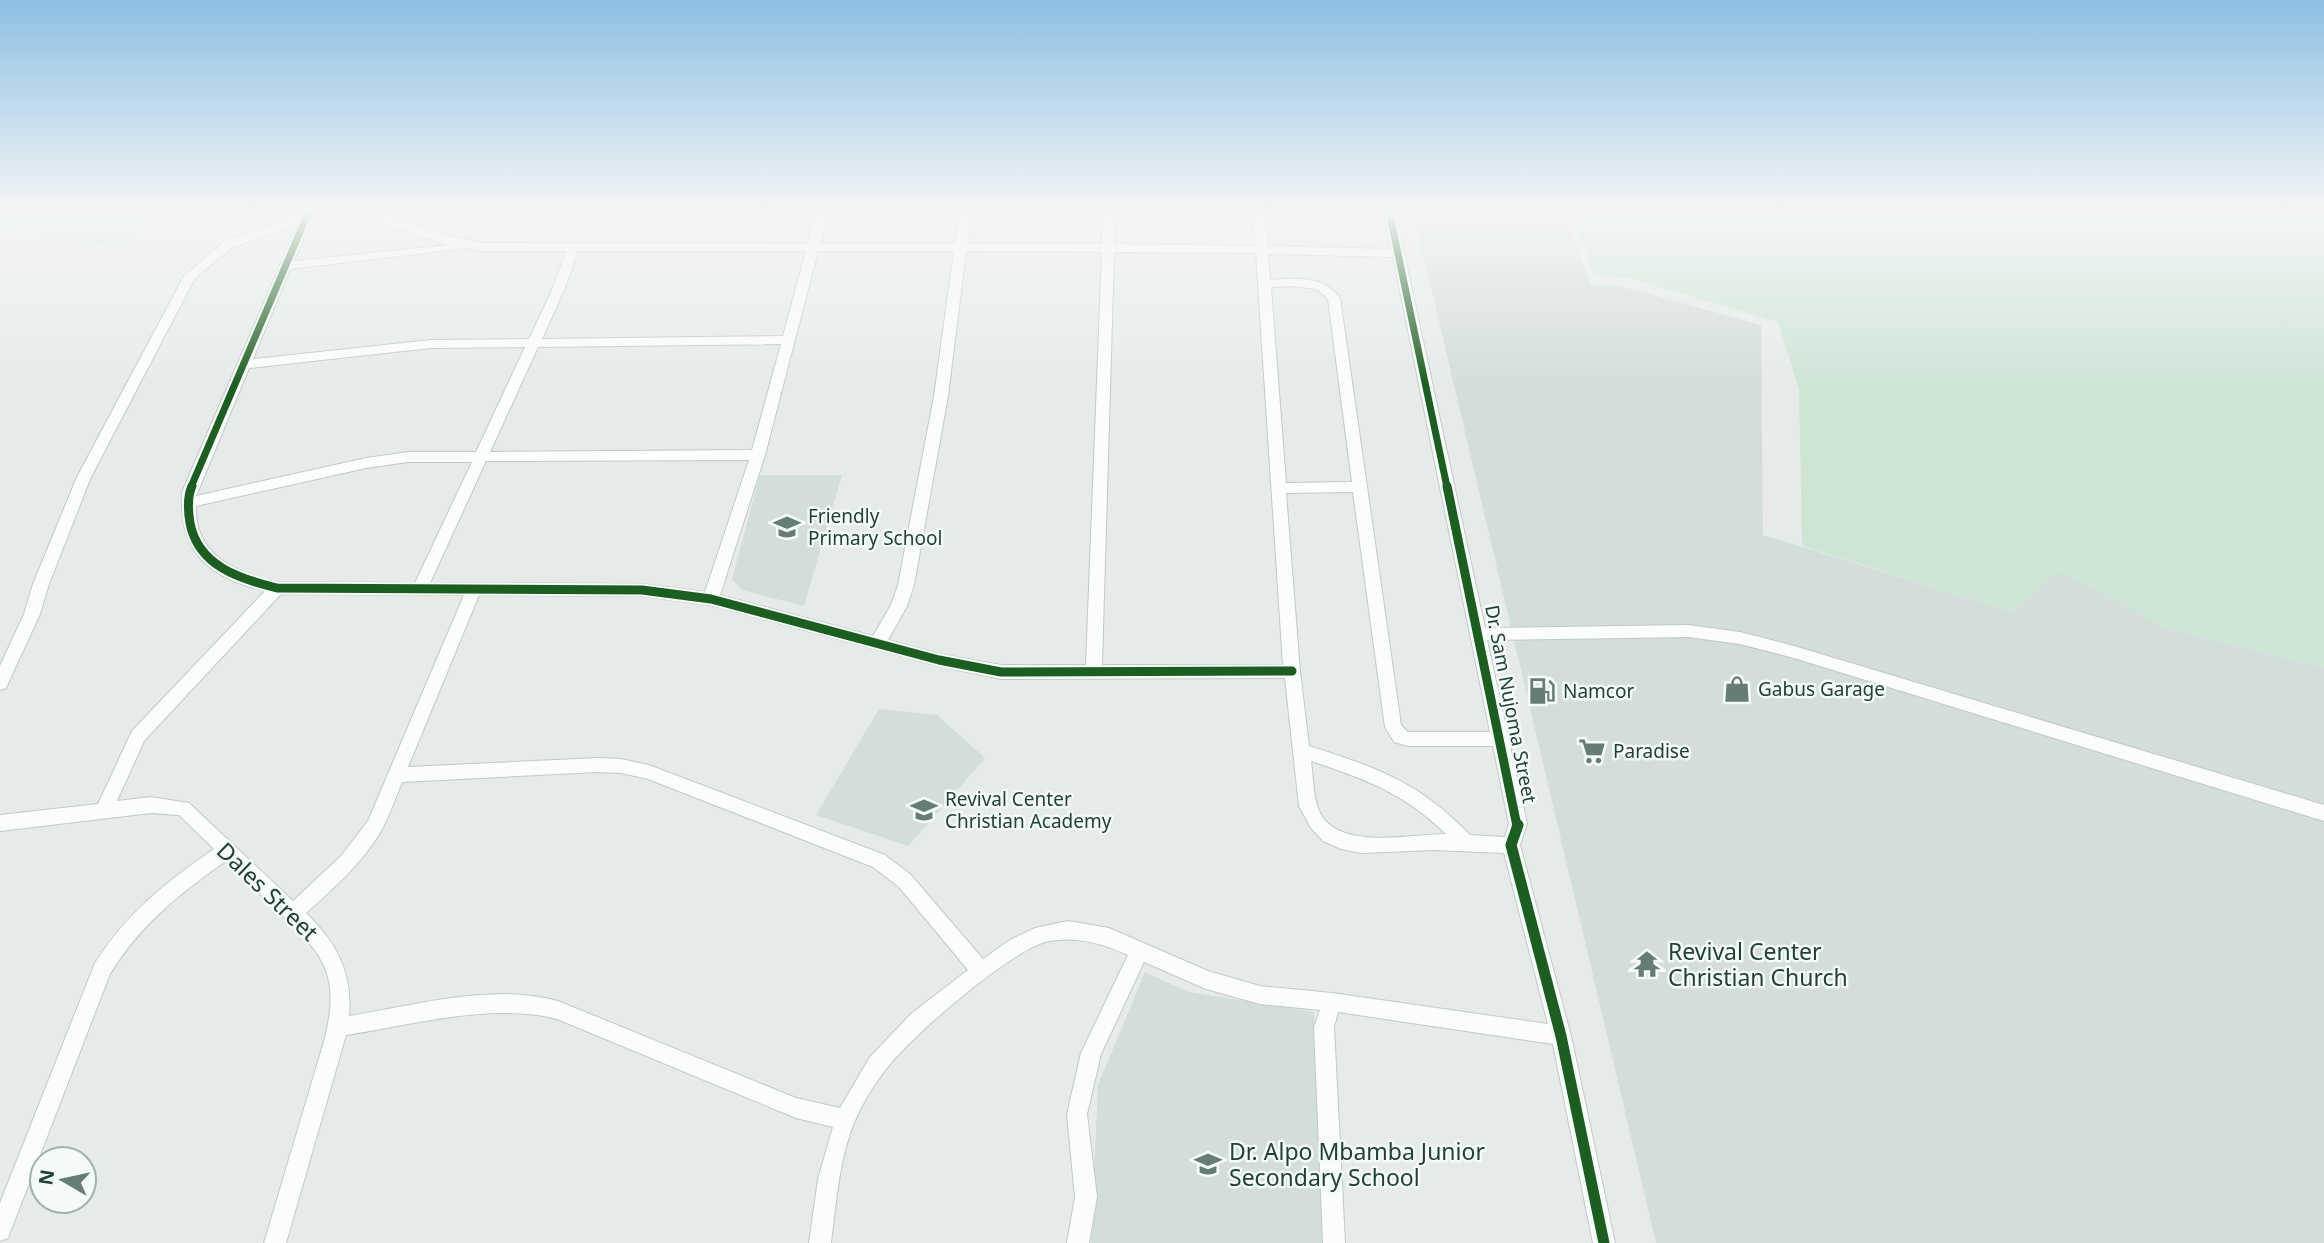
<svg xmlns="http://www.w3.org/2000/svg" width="2324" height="1243" font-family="'Noto Sans',sans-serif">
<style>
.built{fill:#d3ddd9}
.green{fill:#cee5d6}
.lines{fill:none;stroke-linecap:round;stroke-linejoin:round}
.minor-casing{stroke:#c3c8c6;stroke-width:2}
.minor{fill:#fbfcfc;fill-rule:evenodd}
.cycleway-far2-casing{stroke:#f4faf7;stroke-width:10}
.cycleway-far1-casing{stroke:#f4faf7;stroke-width:13}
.cycleway-casing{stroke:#f4faf7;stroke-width:16}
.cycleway-far2{stroke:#1b5e20;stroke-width:7}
.cycleway-far1{stroke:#1b5e20;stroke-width:9}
.cycleway{stroke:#1b5e20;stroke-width:11}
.labels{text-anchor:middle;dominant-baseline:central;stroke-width:5;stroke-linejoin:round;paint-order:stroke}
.poi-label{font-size:19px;fill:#21403a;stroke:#f4faf7;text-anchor:start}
.street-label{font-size:19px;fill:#21403a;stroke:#f4faf7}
.near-street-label{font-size:23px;fill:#21403a;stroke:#f4faf7}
.near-poi-label{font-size:23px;fill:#21403a;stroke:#f4faf7;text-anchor:start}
</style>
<rect width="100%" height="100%" fill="#e6ebe9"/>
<path class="built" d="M1413 211H1563L1591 285 1620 286 1761 325 1763 535 2013 612 2059 570 2166 628 2324 668V1243H1656Z
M760 475H842L804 606 742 590 732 579Z
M879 709 937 715 985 758 908 846 816 815Z
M1145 972 1188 992 1314 1012 1324 1243H1091L1098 1085Z"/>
<path class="green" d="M0 211H163L154 222 118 247 0 228Z
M1570 211H2324V668L2166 628 2059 571 2013 612 1802 546 1799 389 1778 322 1629 278 1594 275Z"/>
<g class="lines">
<defs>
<path id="minor" d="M303 211H315L294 261 449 245 344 211C391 211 436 236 482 243L808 244 817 211H829L820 244H955L959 211H971L967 244H1102L1103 211H1115L1114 244 1255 246 1253 211H1356L1342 219H1265L1268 246 1391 249 1383 211H1395L1485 628 1688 625 1740 632 1794 646 2324 805V821L1794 658 1740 644 1688 637 1487 640 1527 824 1520 845 1571 1036 1615 1243H1593L1553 1044 1338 1012 1334 1027 1345 1243H1323L1314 1027 1320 1010 1260 1004 1206 989 1144 962 1101 1054 1087 1114 1097 1197 1089 1243H1067L1075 1197 1067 1114 1081 1053 1128 955C1103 943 1072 935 1045 942 1008 953 907 1039 884 1072 873 1086 861 1106 854 1123 839 1160 836 1204 831 1243H809L818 1179 833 1127 796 1118 557 1019C493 1002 411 1025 346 1035L286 1243H264L325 1038C339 978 327 958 285 918 265 899 245 880 226 861 180 893 139 926 110 974L11 1230 8 1238 0 1241V1203L95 963C126 914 167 881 214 849L179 815 151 813 0 831V815L98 804 132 731 265 591C207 577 179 552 182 492L298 224 233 247 195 278 91 477 49 584 40 614 6 688 0 690V666L24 614 33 584 77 477 184 276 225 241 302 214ZM467 248 482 251H566L553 288 529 339 431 340 253 359 290 269ZM578 251H806L783 336 542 339 565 288ZM818 251H954L934 396 898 585 891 605 873 636 720 595 765 455ZM966 251 1102 252 1086 665H1001L939 654 888 640 907 606 914 585 948 396ZM1114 252 1256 253 1283 665H1102ZM1268 254 1393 257 1490 732H1408L1401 725 1340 298C1324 275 1296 278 1270 280ZM1292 286 1317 289 1328 299 1352 482 1286 483 1271 287ZM781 344 752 450 490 452 538 347ZM525 347 476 452H408L366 458 196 496 249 368 431 348ZM749 460 705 592 642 584 430 583 486 461ZM408 462H472L415 583 277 582C236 573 194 555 196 506L366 468ZM1353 492 1385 727 1394 742 1408 746H1493L1509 824 1505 837 1470 835C1419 782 1378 768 1309 746L1300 671 1286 493ZM281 594 464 595 368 821 341 856 293 901 189 803 151 797 117 801 144 741ZM479 595 642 596 711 605 939 666 1001 679 1285 678 1299 806 1311 828 1323 841 1341 849 1361 853 1434 850 1504 853 1548 1024 1332 993 1260 986 1208 971 1109 928 1068 921 1035 928 1010 940 983 959 911 875 885 855 649 765 621 759 597 758 408 767ZM1311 761C1365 779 1404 793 1446 834 1409 834 1330 853 1317 805 1313 791 1313 775 1311 761ZM597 772 621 773 648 779 873 867 899 887 968 970 912 1013 870 1057 840 1108 796 1098 558 1001C492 983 415 1005 349 1016 353 972 336 942 306 913 333 889 361 864 380 833 389 817 395 799 402 782Z"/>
</defs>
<use href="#minor" class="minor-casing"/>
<use href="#minor" class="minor"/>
<defs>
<path id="cycleway-far2" d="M1389 211 1447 487
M191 487 309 211"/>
<path id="cycleway-far1" d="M192 486C187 497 188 511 190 523 198 566 240 579 277 588L642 590 711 599 939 660 1001 672 1292 671
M1447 486 1517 826"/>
<path id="cycleway" d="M1518 825 1511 845 1561 1036 1604 1243"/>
</defs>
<use href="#cycleway-far2" class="cycleway-far2-casing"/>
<use href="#cycleway-far1" class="cycleway-far1-casing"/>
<use href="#cycleway" class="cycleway-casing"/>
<use href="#cycleway-far2" class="cycleway-far2"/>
<use href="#cycleway-far1" class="cycleway-far1"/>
<use href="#cycleway" class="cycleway"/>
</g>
<linearGradient id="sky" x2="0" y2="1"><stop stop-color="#8dc0e3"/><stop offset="0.55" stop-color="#f4f6f5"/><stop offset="1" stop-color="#f4f6f5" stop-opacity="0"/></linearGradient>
<rect width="2324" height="385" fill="url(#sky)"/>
<defs>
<symbol id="school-bare" viewBox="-9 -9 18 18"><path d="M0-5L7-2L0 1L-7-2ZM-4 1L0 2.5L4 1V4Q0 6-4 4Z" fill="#667c77" stroke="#f4faf7" stroke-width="2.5" paint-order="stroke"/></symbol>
<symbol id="shop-bare" viewBox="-9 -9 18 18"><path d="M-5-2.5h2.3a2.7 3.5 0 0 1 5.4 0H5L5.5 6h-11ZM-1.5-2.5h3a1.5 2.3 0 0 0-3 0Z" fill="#667c77" stroke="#f4faf7" stroke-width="2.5" paint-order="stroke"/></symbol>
<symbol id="fuel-bare" viewBox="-9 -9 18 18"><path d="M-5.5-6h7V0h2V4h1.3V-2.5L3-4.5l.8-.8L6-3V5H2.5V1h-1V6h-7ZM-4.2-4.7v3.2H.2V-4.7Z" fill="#667c77" stroke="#f4faf7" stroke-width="2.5" paint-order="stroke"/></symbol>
<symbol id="supermarket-bare" viewBox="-9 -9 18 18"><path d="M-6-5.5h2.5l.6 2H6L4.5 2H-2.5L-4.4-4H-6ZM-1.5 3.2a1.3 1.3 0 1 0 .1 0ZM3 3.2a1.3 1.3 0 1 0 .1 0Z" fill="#667c77" stroke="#f4faf7" stroke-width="2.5" paint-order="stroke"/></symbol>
<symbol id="temple-bare" viewBox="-9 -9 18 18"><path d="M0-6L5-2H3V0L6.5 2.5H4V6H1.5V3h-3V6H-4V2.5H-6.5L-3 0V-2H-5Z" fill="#667c77" stroke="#f4faf7" stroke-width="2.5" paint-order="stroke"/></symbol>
</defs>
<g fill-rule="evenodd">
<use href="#school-bare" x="768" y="508" width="38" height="38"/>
<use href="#shop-bare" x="1718" y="670" width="38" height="38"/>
<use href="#fuel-bare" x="1523" y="672" width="38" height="38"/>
<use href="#supermarket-bare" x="1573" y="732" width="38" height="38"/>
<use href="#school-bare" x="905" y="791" width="38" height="38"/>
<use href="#temple-bare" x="1628" y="945" width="38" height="38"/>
<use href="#school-bare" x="1189" y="1145" width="38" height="38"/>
</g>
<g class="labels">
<g class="poi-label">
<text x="808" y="516">Friendly<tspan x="808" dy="22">Primary School</tspan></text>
<text x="1758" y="689">Gabus Garage</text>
<text x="1563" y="691">Namcor</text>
<text x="1613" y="751">Paradise</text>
<text x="945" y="799">Revival Center<tspan x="945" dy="22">Christian Academy</tspan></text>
</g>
<g class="street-label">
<text transform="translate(1511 704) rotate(79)">Dr. Sam Nujoma Street</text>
</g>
<g class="near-street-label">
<text transform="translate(268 891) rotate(44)">Dales Street</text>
</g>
<g class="near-poi-label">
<text x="1668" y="951">Revival Center<tspan x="1668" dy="26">Christian Church</tspan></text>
<text x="1229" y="1151">Dr. Alpo Mbamba Junior<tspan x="1229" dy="26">Secondary School</tspan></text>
</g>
</g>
<g transform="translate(63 1180) rotate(279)"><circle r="33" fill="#f4faf7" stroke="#a0b0ab" stroke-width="2"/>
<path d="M0-5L12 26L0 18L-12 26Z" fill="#667c77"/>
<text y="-10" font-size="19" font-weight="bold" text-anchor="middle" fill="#21403a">N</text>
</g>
</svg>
